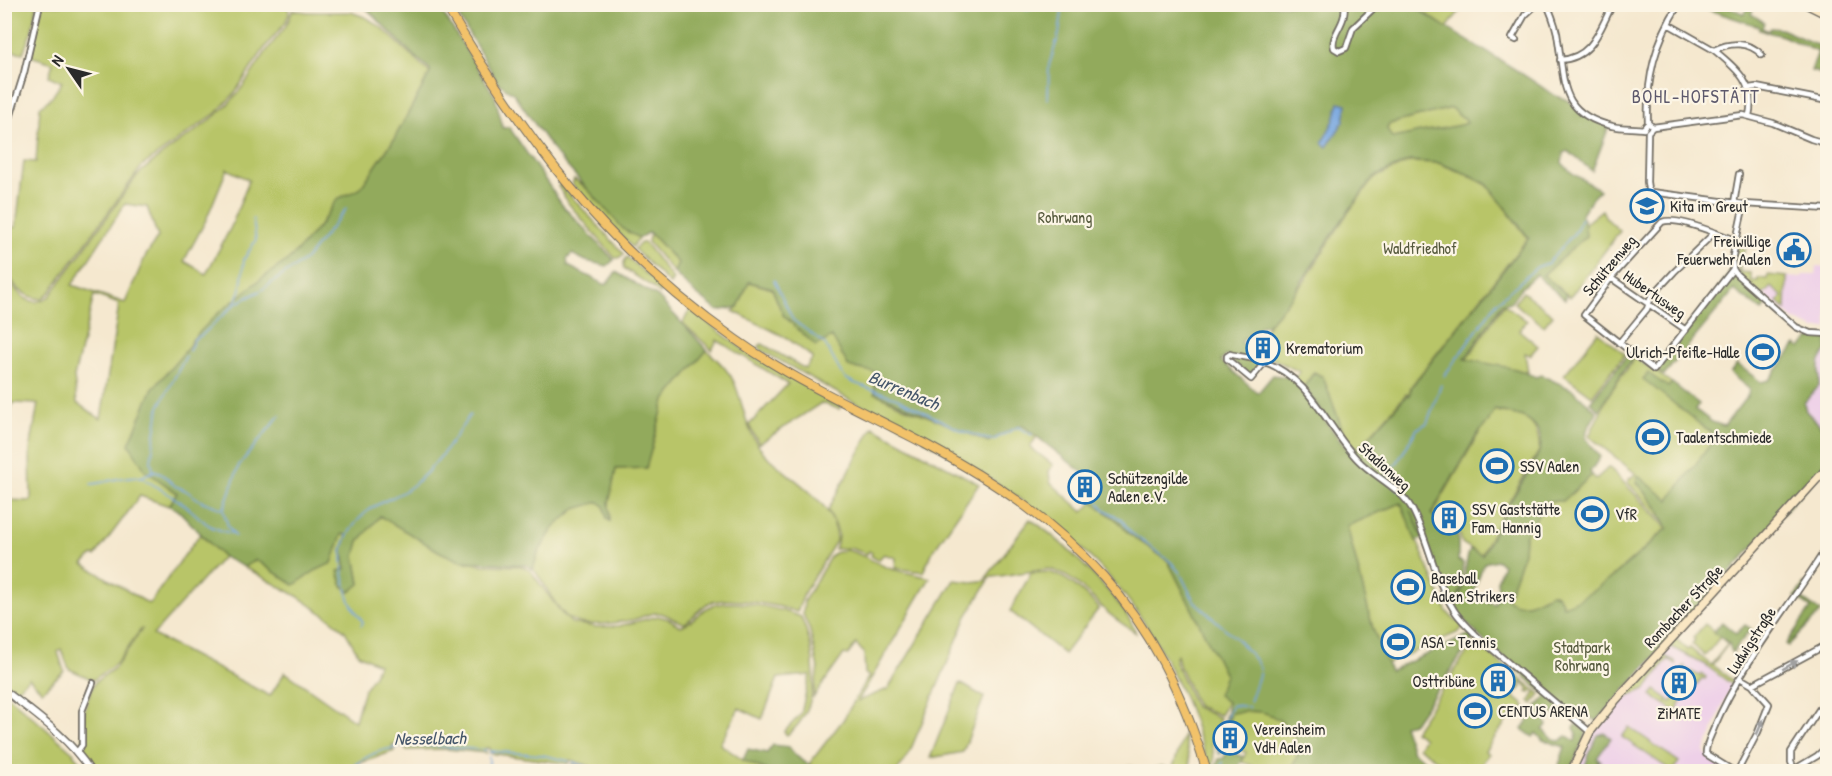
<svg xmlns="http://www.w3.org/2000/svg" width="1832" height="776" font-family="'Patrick Hand',sans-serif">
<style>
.built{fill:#eed0e8}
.green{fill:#b8c567;stroke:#727849;stroke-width:1.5;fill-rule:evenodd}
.forest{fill:#92aa5c;stroke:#5e6a44;stroke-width:1.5;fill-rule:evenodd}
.water{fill:#76a6e0;stroke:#506886;stroke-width:1.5}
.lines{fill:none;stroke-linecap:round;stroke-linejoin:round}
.stream{stroke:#76a6e0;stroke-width:1.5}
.minor-casing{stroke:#726d64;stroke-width:8}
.tertiary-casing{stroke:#726d64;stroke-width:9}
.secondary-casing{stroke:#726d64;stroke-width:10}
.primary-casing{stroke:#726d64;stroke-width:10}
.minor{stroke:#fff;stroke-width:4.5}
.tertiary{stroke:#fff;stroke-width:6}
.secondary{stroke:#fae7c3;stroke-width:7}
.primary{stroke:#f2c26a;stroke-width:8}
.oneway{fill:#a0a0a0}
.labels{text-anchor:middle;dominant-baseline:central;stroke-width:4.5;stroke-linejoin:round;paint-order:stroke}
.poi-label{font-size:16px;fill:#2b2b2b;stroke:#fcf5e5;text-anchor:start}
.park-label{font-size:16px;fill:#55593d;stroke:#fcf5e5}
.street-label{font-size:16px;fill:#2b2b2b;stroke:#fcf5e5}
.neighbourhood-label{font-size:18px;letter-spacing:1.5px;fill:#5d596c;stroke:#fcf5e5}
.water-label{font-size:18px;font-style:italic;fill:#45566a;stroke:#fcf5e5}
</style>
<rect width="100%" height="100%" fill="#fcf5e5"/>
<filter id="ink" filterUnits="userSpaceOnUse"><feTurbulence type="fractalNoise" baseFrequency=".0167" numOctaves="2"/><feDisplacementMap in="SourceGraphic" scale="12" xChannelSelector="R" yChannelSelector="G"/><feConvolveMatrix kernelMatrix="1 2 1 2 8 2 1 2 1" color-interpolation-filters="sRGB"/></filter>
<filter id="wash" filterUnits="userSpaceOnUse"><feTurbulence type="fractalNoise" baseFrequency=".008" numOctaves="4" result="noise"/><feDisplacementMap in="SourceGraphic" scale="24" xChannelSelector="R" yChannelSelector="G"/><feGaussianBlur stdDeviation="1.35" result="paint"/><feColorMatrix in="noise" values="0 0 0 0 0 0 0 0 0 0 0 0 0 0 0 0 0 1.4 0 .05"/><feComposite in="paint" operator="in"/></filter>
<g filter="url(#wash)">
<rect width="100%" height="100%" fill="#f5e8cf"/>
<path class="built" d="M1817 266 1827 267V328L1815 329 1794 320 1759 291 1774 276 1801 278 1803 275H1816Z
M1827 349V432L1806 411 1804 403 1819 386V363Z
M1666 645 1703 664 1733 687 1725 699 1704 753 1732 771 1573 772 1592 732Z"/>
<path class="green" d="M285 4 288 7 289 14 285 23 266 46 234 94 216 113 142 166 50 292 42 299C23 298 11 284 5 266 2 256 5 240 4 228L16 227 24 161 36 162 40 107 52 97 62 82 49 76 53 63 30 56 42 5Z
M4 5H37L32 30 23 53 5 50Z
M1414 5H1464L1447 28Z
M292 10 308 12H351L367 18 381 27 430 73 393 141 360 189 337 199 320 225 291 258 261 279 193 339 187 349 145 470 177 493 169 506 140 496 95 556 93 555 83 564 149 604 200 534 223 557 153 635 270 696 285 672 355 721 364 689 374 675 378 664 358 654 345 631 332 620 297 596 244 567 256 560 296 577 332 563 341 534 347 535 342 550 346 569 339 571 342 586 350 592 360 583 355 556 359 541 380 516 460 561 484 565 522 566 530 570 563 615 572 623 597 627 619 626 658 616 669 619 680 626C692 624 697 613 707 608 728 596 779 608 801 617 817 653 823 708 787 735L784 732 801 714 810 675 778 678 762 719 739 708 720 744 743 760 768 771H571L573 764 592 770 590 766 570 760 569 764 490 753 489 748H485L486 753 447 749 406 750 404 744 392 745 394 751 357 764 345 771H97L83 751V715L90 693 95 682 116 667 142 629H141L116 664 93 680 69 669 61 649 58 652 64 671 42 691 29 678 15 691 5 682V500L31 501 30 450 38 404 12 403 5 443V273C15 290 29 312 50 296L136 177C162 150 197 134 224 108 242 91 254 69 268 49 277 36 289 27 292 10ZM227 169 249 180 231 227 206 274 184 261 206 220ZM125 204 147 207 158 237 145 257 125 303 72 285ZM94 295 119 304 101 419 77 403 74 377Z
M1452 108 1458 115 1465 118 1467 123 1452 128 1392 138 1387 129 1389 124Z
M1409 162 1438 163 1470 176 1487 185 1528 238 1411 386 1409 394H1406L1358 449 1347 442 1323 377 1314 372 1303 388 1294 380 1300 372 1269 357 1275 349 1263 338 1268 324 1304 282 1345 217 1374 178Z
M574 179C599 194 612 223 639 238L632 247 572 184Z
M560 184 624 254 619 258H615L568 203 558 186Z
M1602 210 1606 218 1620 231 1570 297 1543 275 1586 236 1583 225Z
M651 234 678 263 674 273 648 242 649 236Z
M641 243H645L673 279 670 284 634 249Z
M1738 247 1745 248 1744 253H1741L1740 272 1751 273V281H1758V278L1767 279 1768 275 1787 277 1786 310 1777 302 1782 296 1771 287 1763 295C1742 277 1733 277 1738 247Z
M627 257 662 288 660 294 652 287 624 268V262Z
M749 282 772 289 783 315 832 336 849 367 875 372V393L903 407 935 419 1022 425 1037 436 1030 447 1053 465 1049 471 1050 482 1083 512 1093 502 1119 522 1128 533 1168 561 1225 675 1219 695 1227 702 1220 715 1197 706 1179 665 1177 654 1175 662 1195 707 1220 718 1212 741 1214 760 1211 768C1202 750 1197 730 1190 712 1184 695 1175 678 1167 662 1116 558 1022 494 924 440L925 437 850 400 761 350 759 346 762 344 805 369 813 358 787 338 733 311 738 307Z
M1523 292 1553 315 1544 326 1514 303Z
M1504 304 1527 321 1519 330 1538 346 1530 355 1525 353 1528 372 1466 360Z
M690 309 749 354 842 405 839 409 821 403 759 444 749 425 788 384 717 340 712 350 683 323Z
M1598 332 1625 354 1592 396 1564 375Z
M707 350C717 360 728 369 734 382 745 407 745 433 765 454 788 479 838 501 836 541L805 591 797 612C779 605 724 595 707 604 699 609 693 617 685 623 675 622 669 614 659 613 650 612 641 618 632 620 614 623 584 629 568 618 553 606 546 583 533 569L538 553 554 527 575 509 599 501 604 506 607 519 610 521 609 503 616 469 646 468 665 400Z
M1635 358 1672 383 1668 387 1675 404 1716 437 1669 501 1638 476 1637 482 1657 507 1668 526 1628 483V480L1635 474V473L1589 436 1609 394Z
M1495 410C1503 414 1507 412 1514 414 1533 418 1541 434 1539 451L1503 512 1481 555 1462 543 1460 535 1432 515 1478 435Z
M873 427 979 484 933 551 923 572 895 568 896 558 884 554 878 560 871 556 872 553 869 551 867 554 850 548 835 549C842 534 835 524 828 510Z
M1609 467 1667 528C1640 552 1597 596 1563 607 1561 598 1560 595 1551 593 1537 601 1521 611 1507 599L1524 552 1525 535 1547 501H1563L1592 475 1596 479Z
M1401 503 1447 612 1456 621 1460 622 1463 627 1459 632 1386 664 1373 629 1347 526Z
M1030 519C1059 538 1125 601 1136 633 1126 626 1114 619 1105 610 1088 594 1072 574 1048 569L986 578Z
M846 550C862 553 874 563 889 568 903 573 917 574 930 578L858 701 888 689 954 580 972 582 989 580 967 616 908 756 897 771H815L809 764 843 720 869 676 865 674 864 653 856 644 848 655 844 654 813 698 818 668 810 631 803 614 804 601 830 557 834 553Z
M1048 572C1068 576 1084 593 1099 608L1064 654 1010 611 1031 573Z
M1705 624 1729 643 1712 665 1736 683 1734 686 1704 664 1669 646 1675 638 1688 650 1690 648 1711 665 1728 644 1720 637 1705 656 1692 644 1695 640 1693 638Z
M1474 642 1540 694 1533 704 1530 701 1535 693 1532 690 1530 693 1527 692 1529 689 1523 682 1520 685 1522 687 1513 696 1525 706 1516 720 1510 716 1485 751 1489 754 1477 771H1453L1418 747 1424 738 1414 731Z
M1663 655 1675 661 1676 664 1668 659 1646 689 1623 698Z
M1685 665 1684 668 1700 676 1702 674 1706 677 1705 679 1702 678 1690 694 1686 691 1676 712 1651 695 1655 690 1668 699 1666 703 1668 700 1672 702 1689 677 1681 670Z
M960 683 984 697 963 752 930 758Z
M8 696 74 753 73 754 88 771H5L4 697 6 698Z
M1257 710 1276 717 1295 732 1298 754 1291 771H1267L1242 762 1246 752 1233 748 1238 734 1226 730 1231 713Z
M1629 727 1679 762 1672 771 1622 737Z
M1184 735 1192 771H1127L1129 766 1147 771 1161 766 1172 770Z"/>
<path class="forest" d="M363 5H413L422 10 438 5 495 96 503 128 509 127 563 206 614 260 607 266 586 261 572 254 567 259 568 266 606 285 616 272 658 297 707 350 665 400 646 468 616 469 609 503 610 521 607 519 604 506 599 502 575 509 554 527 538 553 533 569 526 565 460 561 440 552 380 516 359 541 355 556 360 584 350 592 342 585 338 571 346 569 342 550 347 535 342 534 332 563 315 571 294 585 256 560 244 567 223 557 178 510 169 506 177 493 145 470 129 444 152 390 187 349 193 339 217 314 261 279 291 258 320 225 337 199 360 189 393 141 430 73V69L414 56Z
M452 5H1412C1456 36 1506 61 1549 92 1555 97 1564 97 1570 102 1582 111 1595 119 1609 126L1592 171 1568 151 1563 153 1562 163 1572 173 1600 190 1592 198 1581 216 1584 219 1586 236 1543 275 1567 295 1565 299 1540 279 1537 274 1522 287 1511 302 1502 304 1465 359 1516 369 1536 377 1541 375 1573 390 1597 412 1587 430 1586 438 1600 457 1590 472 1592 475 1563 501H1547L1525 535 1524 552 1507 599C1521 611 1537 601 1551 593 1559 595 1561 598 1563 606 1597 596 1641 551 1668 528L1657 507 1637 482V475L1669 500 1716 437 1643 379 1648 373 1668 387 1672 383 1699 404 1696 410 1712 422 1724 426 1748 395 1749 389 1730 373 1737 364 1761 382 1769 380 1796 345 1801 348C1808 338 1815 336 1827 336V349L1819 363V386L1804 403 1806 411 1827 432V464L1597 721C1589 716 1582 714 1574 719L1560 707 1545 722 1547 725 1543 730 1552 738 1560 741 1567 736 1575 741 1577 733 1574 728 1577 724 1587 732 1570 771H1557L1565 747 1543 740 1536 733 1533 737 1522 729 1537 706 1547 696 1480 637 1456 612C1456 603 1461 596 1463 588 1465 574 1465 562 1470 549L1482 555C1492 538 1500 519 1510 502 1518 488 1536 463 1540 449 1542 442 1541 433 1536 427 1524 412 1510 416 1495 409L1488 422 1477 435 1431 514 1458 537V560L1463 563 1461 589 1454 607 1411 510 1423 539 1416 541 1401 503 1347 526 1373 629 1390 671 1471 634 1474 637 1414 723 1403 725 1412 751 1439 771H1291L1298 754 1295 732C1268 711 1265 709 1231 713L1220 746 1222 753 1219 754C1210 737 1230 720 1227 702L1218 695 1225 675 1168 561 1128 533 1119 522 1093 502 1097 484 1022 425 988 442 875 393V372L849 367 832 337 816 346 783 315 772 288 749 282 738 307 718 311 696 294 674 273 678 263 649 232 639 238 624 230 583 184 555 153 514 94 498 83ZM1451 108 1458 115 1465 118 1467 123C1451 128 1436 129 1420 132 1410 134 1402 137 1392 138L1387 129 1389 124ZM1409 161 1439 163 1470 175 1487 184 1529 238 1412 386 1409 396 1407 395 1358 449 1347 442 1323 377 1314 372 1304 387 1359 460 1344 446 1325 420 1310 396 1288 377 1273 375 1258 393 1221 361 1227 355 1248 377 1260 365 1252 360 1254 354 1241 342 1261 326 1267 325 1291 298 1344 217 1374 177ZM1496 560 1503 564 1497 581 1499 596 1494 604 1472 595 1484 563Z
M1694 5H1725L1744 14 1750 5H1755L1751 14 1764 22 1762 28 1768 31 1771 28 1781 29 1827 49V75L1811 71 1818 52 1783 36 1759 30 1758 26Z
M1733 269 1768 304 1762 311 1734 290 1664 375 1654 370Z
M1629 353 1634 357 1623 371 1599 410 1590 402Z
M1804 584 1808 586 1800 597 1821 612 1788 646 1786 644 1811 608 1795 597Z
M1722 622 1736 634 1745 625 1751 629 1732 653 1729 643 1713 632Z
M1604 733 1611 738 1597 758 1601 761H1597L1599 764 1594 771H1584C1586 758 1592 747 1598 735Z
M773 745 789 747C798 762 807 760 815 771H768L743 760 748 749 767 753Z
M1227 751 1244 757C1235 776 1233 772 1213 771L1219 759 1224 758Z"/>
<path class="water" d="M1339 102 1347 104 1344 121 1327 147 1322 143 1334 120Z"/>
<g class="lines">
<path class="stream" d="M1026 9 1049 4
M1048 99 1049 65 1059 34 1063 4
M1580 222 1582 218
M774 280 793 320 825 344 840 371 845 378 854 383 897 398 960 430 986 439 993 440 1018 427 1032 435
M235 303 241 289 244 259 256 240 253 219
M189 351 194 339 202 335 235 304 260 291 306 259 346 209
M186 356 159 407 151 461 153 470 161 473 175 486 185 490 201 501 223 509 228 526 235 536
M1444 376 1498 301 1537 267 1548 263 1576 231 1579 224
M1390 469 1397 463 1417 429 1427 423 1441 385
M1387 473 1388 481 1405 494
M141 477C156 487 172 495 186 506 205 521 204 527 231 533
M91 484C105 483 129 474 141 477L154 471
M1099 502 1104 509 1122 520 1130 532 1171 562 1180 573 1194 601 1240 642 1256 661 1260 668 1259 675 1250 702
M224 508 239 465 280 415
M361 626 363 622C360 617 356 612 353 607 345 594 339 559 344 544 348 532 358 518 368 511 381 500 399 497 412 486 436 467 453 440 470 415
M490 753V751L542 755 569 761
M1220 753 1218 744 1230 708 1233 705 1249 707
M573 762 601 772
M343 772C357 763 372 752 388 749 419 742 454 748 486 750
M489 772V757
M1220 772 1223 762"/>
</g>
</g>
<g filter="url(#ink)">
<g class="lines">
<defs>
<path id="minor" d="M1344 4C1348 23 1330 34 1334 48L1339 51 1346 48 1353 28 1378 4
M1547 4C1552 16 1557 27 1558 40 1565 83 1559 113 1612 126 1623 129 1635 127 1644 129
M1668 24 1714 50C1730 42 1749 41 1762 55
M1516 40 1512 38 1525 15 1537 4
M1714 50C1737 69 1756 84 1749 116
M1560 60C1593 58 1599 30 1613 4
M1749 88 1756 87 1828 101
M1648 123C1646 78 1655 42 1679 4
M1653 127 1743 115 1773 123 1811 139 1828 144
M1644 128 1648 123 1653 127 1648 132 1647 182 1648 189 1651 192 1744 204 1828 209
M4 137 24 73 40 4
M1734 203 1739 174
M1744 204 1732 260 1733 269 1736 274 1796 327 1810 333 1828 334
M1733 269 1654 370 1584 315 1611 278 1662 222C1678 216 1719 235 1736 240
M1611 278 1686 330
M1619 343 1647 309 1651 297 1674 272 1714 233
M1265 362 1251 379 1227 359V356L1230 354C1241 357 1254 358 1265 362 1311 379 1327 428 1358 460 1374 477 1400 487 1412 509 1429 541 1434 579 1454 610 1460 620 1470 628 1478 637L1590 732
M1752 685 1828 644
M77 752 82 745V711L93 683
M1794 769 1791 762V752L1828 696
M1735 772 1706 754C1705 745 1711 736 1714 728 1742 661 1791 606 1828 545
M1737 772 1758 732 1769 704 1752 685 1740 678
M1790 772 1817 756 1828 746"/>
<path id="tertiary" d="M4 690C35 714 70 738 91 772"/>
<path id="secondary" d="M1806 4 1828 15
M1571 772 1590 732 1615 701 1828 467"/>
<path id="primary" d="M445 4C524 138 606 249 735 339 794 381 861 410 925 444 1074 524 1157 607 1207 772"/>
</defs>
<use href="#minor" class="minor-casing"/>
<use href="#tertiary" class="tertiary-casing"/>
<use href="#secondary" class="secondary-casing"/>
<use href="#primary" class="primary-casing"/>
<use href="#minor" class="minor"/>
<use href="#tertiary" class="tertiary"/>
<use href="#secondary" class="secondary"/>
<use href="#primary" class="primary"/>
</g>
<defs><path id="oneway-solid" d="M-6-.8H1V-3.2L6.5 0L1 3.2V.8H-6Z" transform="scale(1.5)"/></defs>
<g class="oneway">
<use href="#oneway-solid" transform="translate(1790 665) rotate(-29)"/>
<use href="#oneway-solid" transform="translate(1760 727) rotate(-67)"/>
</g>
</g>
<defs>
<symbol id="school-ring" viewBox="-11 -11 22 22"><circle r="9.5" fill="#fcf5e5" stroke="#1f6fb2" stroke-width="1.5"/><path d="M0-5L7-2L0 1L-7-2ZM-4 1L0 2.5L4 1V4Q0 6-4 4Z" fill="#1f6fb2"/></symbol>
<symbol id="civic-ring" viewBox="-11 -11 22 22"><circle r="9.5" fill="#fcf5e5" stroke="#1f6fb2" stroke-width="1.5"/><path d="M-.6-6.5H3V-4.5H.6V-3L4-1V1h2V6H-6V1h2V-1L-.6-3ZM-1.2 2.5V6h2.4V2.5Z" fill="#1f6fb2"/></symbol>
<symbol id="building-ring" viewBox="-11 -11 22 22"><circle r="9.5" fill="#fcf5e5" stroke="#1f6fb2" stroke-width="1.5"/><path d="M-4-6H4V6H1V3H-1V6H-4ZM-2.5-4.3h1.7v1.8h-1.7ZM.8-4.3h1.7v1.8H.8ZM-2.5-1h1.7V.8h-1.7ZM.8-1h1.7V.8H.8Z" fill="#1f6fb2"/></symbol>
<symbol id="stadium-ring" viewBox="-11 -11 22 22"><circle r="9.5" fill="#fcf5e5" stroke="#1f6fb2" stroke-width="1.5"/><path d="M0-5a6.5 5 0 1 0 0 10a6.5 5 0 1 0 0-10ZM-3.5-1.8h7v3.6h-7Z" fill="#1f6fb2"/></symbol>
</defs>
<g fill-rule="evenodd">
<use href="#school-ring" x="1628" y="187" width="38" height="38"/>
<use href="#civic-ring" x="1775" y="231" width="38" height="38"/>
<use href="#building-ring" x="1244" y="329" width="38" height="38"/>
<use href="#stadium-ring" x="1744" y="333" width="38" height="38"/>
<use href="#stadium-ring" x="1634" y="418" width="38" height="38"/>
<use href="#stadium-ring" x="1478" y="447" width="38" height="38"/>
<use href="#building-ring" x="1066" y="468" width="38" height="38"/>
<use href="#stadium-ring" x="1573" y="495" width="38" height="38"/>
<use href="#building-ring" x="1430" y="499" width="38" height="38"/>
<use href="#stadium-ring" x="1389" y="568" width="38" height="38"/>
<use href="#stadium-ring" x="1379" y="623" width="38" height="38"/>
<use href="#building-ring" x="1479" y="662" width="38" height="38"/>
<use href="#building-ring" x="1660" y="664" width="38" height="38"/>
<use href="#stadium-ring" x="1456" y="692" width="38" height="38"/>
<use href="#building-ring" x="1211" y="719" width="38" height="38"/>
</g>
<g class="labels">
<g class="poi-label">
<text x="1670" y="206">Kita im Greut</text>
<text x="1771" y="241" text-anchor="end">Freiwillige<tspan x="1771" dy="18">Feuerwehr Aalen</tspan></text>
<text x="1286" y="348">Krematorium</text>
<text x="1740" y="352" text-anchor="end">Ulrich-Pfeifle-Halle</text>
<text x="1676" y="437">Taalentschmiede</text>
<text x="1520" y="466">SSV Aalen</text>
<text x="1108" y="478">Schützengilde<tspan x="1108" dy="18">Aalen e.V.</tspan></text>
<text x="1472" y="509">SSV Gaststätte<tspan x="1472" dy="18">Fam. Hannig</tspan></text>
<text x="1615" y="514">VfR</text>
<text x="1431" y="578">Baseball<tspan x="1431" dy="18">Aalen Strikers</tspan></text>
<text x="1421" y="642">ASA - Tennis</text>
<text x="1475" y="681" text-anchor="end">Osttribüne</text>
<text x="1498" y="711">CENTUS ARENA</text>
<text x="1679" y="713" text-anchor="middle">ZiMATE</text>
<text x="1253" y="729">Vereinsheim<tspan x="1253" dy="18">VdH Aalen</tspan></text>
</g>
<g class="park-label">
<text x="1065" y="217">Rohrwang</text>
<text x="1420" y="248">Waldfriedhof</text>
<text x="1582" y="647">Stadtpark<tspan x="1582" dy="18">Rohrwang</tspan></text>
</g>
<g class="street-label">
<text transform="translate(1609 265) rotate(-50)">Schützenweg</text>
<text transform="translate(1655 294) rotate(35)">Hubertusweg</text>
<text transform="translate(1385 466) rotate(42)">Stadionweg</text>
<text transform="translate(1683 606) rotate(-47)">Rombacher Straße</text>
<text transform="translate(1751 640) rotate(-57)">Ludwigstraße</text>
</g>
<g class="neighbourhood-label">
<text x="1696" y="96">BOHL-HOFSTÄTT</text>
</g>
<g class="water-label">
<text transform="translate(904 390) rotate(23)">Burrenbach</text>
<text transform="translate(430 738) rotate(-1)">Nesselbach</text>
</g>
</g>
<rect width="1832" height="776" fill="none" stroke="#fcf5e5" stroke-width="24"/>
<g transform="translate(69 69) rotate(305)" stroke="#fcf5e5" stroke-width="4.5" paint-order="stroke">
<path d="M0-4.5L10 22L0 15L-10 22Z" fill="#2b2b2b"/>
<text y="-9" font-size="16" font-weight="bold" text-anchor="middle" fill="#2b2b2b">N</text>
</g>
</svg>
